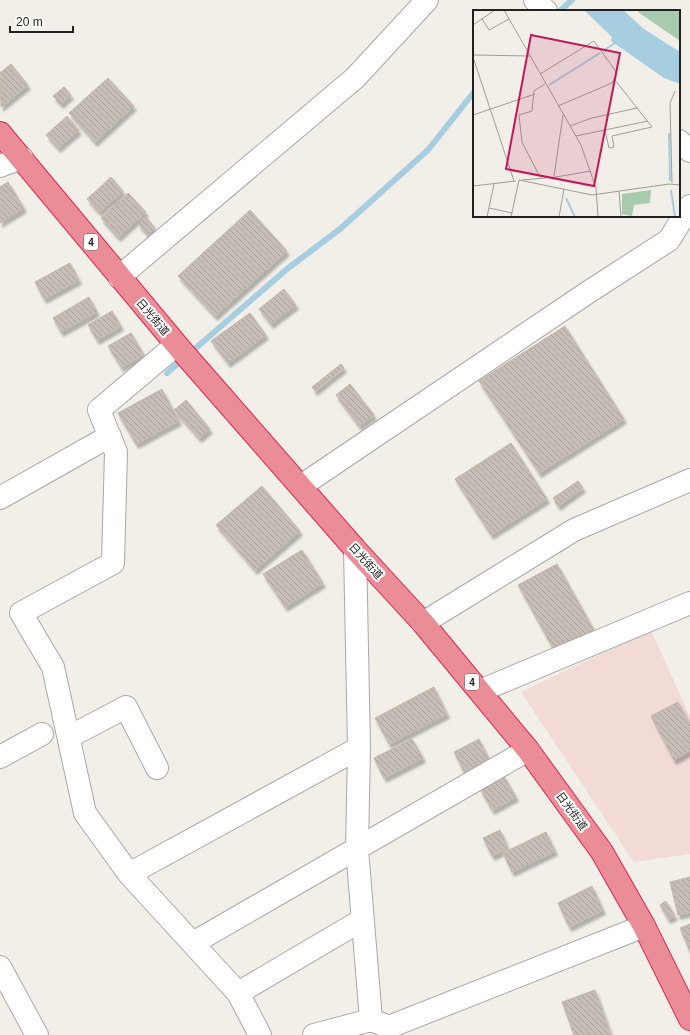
<svg xmlns="http://www.w3.org/2000/svg" width="690" height="1035" font-family="Helvetica,'Noto Sans JP',sans-serif">
<style>
.commercial{fill:#f2dad6}
.lines{fill:none;stroke-linecap:round;stroke-linejoin:round}
.stream{stroke:#a7cde0;stroke-width:6}
.building{fill:url(#building-back-hatch);stroke:#c4b7a9;filter:url(#shadow)}
.minor-casing{stroke:#a8a8a8;stroke-width:24}
.highway-casing{stroke:#e12352;stroke-width:24}
.minor{stroke:#fff;stroke-width:22}
.highway{stroke:#ea8d96;stroke-width:22}
.labels{text-anchor:middle;dominant-baseline:central;stroke-width:4;stroke-linejoin:round;paint-order:stroke}
.shield{fill:#fff;stroke:#646464;stroke-width:1}
.shield-label{font-size:10px;font-weight:bold;fill:#212121}
.street-label{font-size:11px;fill:#212121;stroke:#fff}
.inset-river{fill:none;stroke:#a7cde0;stroke-width:2}
.inset-road{fill:none;stroke:#9e9d98;stroke-width:1}
.view{fill:#c2185b;fill-opacity:0.15;stroke:#c2185b;stroke-width:2}
.inset-edge{fill:none;stroke:#212121;stroke-width:2}
</style>
<defs>
<pattern id="building-back-hatch" width="6" height="6" patternUnits="userSpaceOnUse"><rect width="6" height="6" fill="#c6beb6"/><path d="M-1 5l2 2M0 0l6 6M5-1l2 2" fill="none" stroke="#aaa39c"/></pattern>
<filter id="shadow"><feDropShadow dx="2.5" dy="4.5" stdDeviation="1" flood-color="#0004"/></filter>
</defs>
<rect width="100%" height="100%" fill="#f1efe7"/>
<path class="commercial" d="M651 630 690 717V854L634 862 521 692Z"/>
<g class="lines">
<path class="stream" d="M560 11 572 0
M167 373 287 269 340 229 428 150 474 92"/>
</g>
<path class="building" d="M11 64 28 85 1 107 0 73Z
M108 78 134 106 95 142 69 113Z
M64 87 71 95 61 104 53 96Z
M67 116 79 130 58 148 46 135Z
M111 177 123 191 99 212 87 199Z
M8 182 24 208 0 223V187Z
M128 193 146 212 118 237 101 218Z
M250 210 287 251 215 316 178 276Z
M146 217 155 228 148 235 138 224Z
M70 263 79 280 44 299 35 282Z
M284 289 296 305 271 324 259 309Z
M89 297 97 312 61 332 53 318Z
M112 311 121 326 97 340 88 325Z
M250 313 266 335 228 363 211 341Z
M565 326 624 419 539 473 479 381Z
M131 333 144 355 121 367 108 346Z
M341 364 344 368 315 391 312 387Z
M350 384 374 415 359 426 336 395Z
M162 389 179 421 136 444 118 413Z
M186 400 210 429 199 438 174 410Z
M511 443 547 499 491 535 455 479Z
M578 481 583 488 558 506 553 498Z
M262 486 300 531 255 570 216 525Z
M302 550 323 583 285 607 263 574Z
M557 564 594 630 555 652 518 585Z
M434 687 447 714 389 744 375 718Z
M678 702 690 724V751L674 760 651 716Z
M412 739 423 758 384 778 374 758Z
M479 739 490 761 465 774 454 752Z
M504 776 516 797 492 810 480 789Z
M500 830 508 848 492 856 483 838Z
M546 832 555 851 512 872 503 853Z
M690 877V912L678 915 670 882Z
M592 886 603 910 569 927 558 903Z
M666 901 675 916 668 919 660 905Z
M690 924V952L680 928Z
M595 990 611 1035H574L562 1002Z"/>
<g class="lines">
<defs>
<path id="minor" d="M535 0 546 11
M679 141 690 151
M0 166 22 158
M119 277 355 78 427 0
M176 345 99 410 116 452 113 563 21 613 53 667 85 813 129 874 238 993 260 1035
M301 486 587 293 669 240 690 206
M0 498 110 436
M355 549 359 748 357 849 371 1020
M423 623 574 530 690 480
M480 691 690 603
M69 737 126 707 157 768
M0 757 42 734
M129 874 359 748
M193 943 528 750
M0 967 37 1035
M238 993 362 920
M314 1035 371 1020 389 1027 644 926"/>
<path id="highway" d="M0 133 181 350 355 549 423 623 528 750 602 852 644 926 690 1019"/>
</defs>
<use href="#minor" class="minor-casing"/>
<use href="#highway" class="highway-casing"/>
<use href="#minor" class="minor"/>
<use href="#highway" class="highway"/>
</g>
<g class="labels">
<g class="shield">
<rect x="84" y="234" width="14" height="16" rx="3"/>
<rect x="465" y="674" width="14" height="16" rx="3"/>
</g>
<g class="shield-label">
<text x="91" y="242">4</text>
<text x="472" y="682">4</text>
</g>
<g class="street-label">
<text transform="translate(153 317) rotate(50)">日光街道</text>
<text transform="translate(366 561) rotate(48)">日光街道</text>
<text transform="translate(572 811) rotate(54)">日光街道</text>
</g>
</g>
<g transform="translate(473 10)">
<rect width="207" height="207" fill="#f1efe7"/>
<path d="M166 0H207V31L165 2ZM178 180 177 193 161 195 159 206 149 204V184Z" fill="#a8cbb0"/>
<path d="M111 0H150L171 19 207 42V74L191 68 138 31 139 27Z" fill="#a7cde0"/>
<path class="inset-river" d="M130 41 142 33M76 75 127 43M196 123 197 171M198 180 202 207M93 188 102 207"/>
<path class="inset-road" d="M31 0 108 135 123 178 125 207M9 9 16 20 36 9M0 15 22 0M0 45 57 46M0 47 41 171M67 64 121 31 144 63 139 73 85 96M0 105 62 84M97 116 119 108 164 98M132 120 136 138 141 137 139 126 179 117 142 70M103 126 175 111M81 166 90 105M67 167 49 132 46 105 59 101 61 81 72 74M46 170 119 185 196 174 207 175M49 170 83 167 118 161M199 173 197 93 202 81M0 176 43 171M146 181 148 207M16 198 39 203M14 207 21 174M38 207 46 170M86 207 91 179"/>
<path class="view" d="M58 25 147 43 121 176 33 159Z"/>
<rect width="207" height="207" class="inset-edge"/>
</g>
<path d="M10 26v6h63v-6" fill="none" stroke="#212121" stroke-width="2"/>
<text x="16" y="26" font-size="12" fill="#212121" stroke="#ffffff" stroke-width="3" paint-order="stroke">20 m</text>
</svg>
